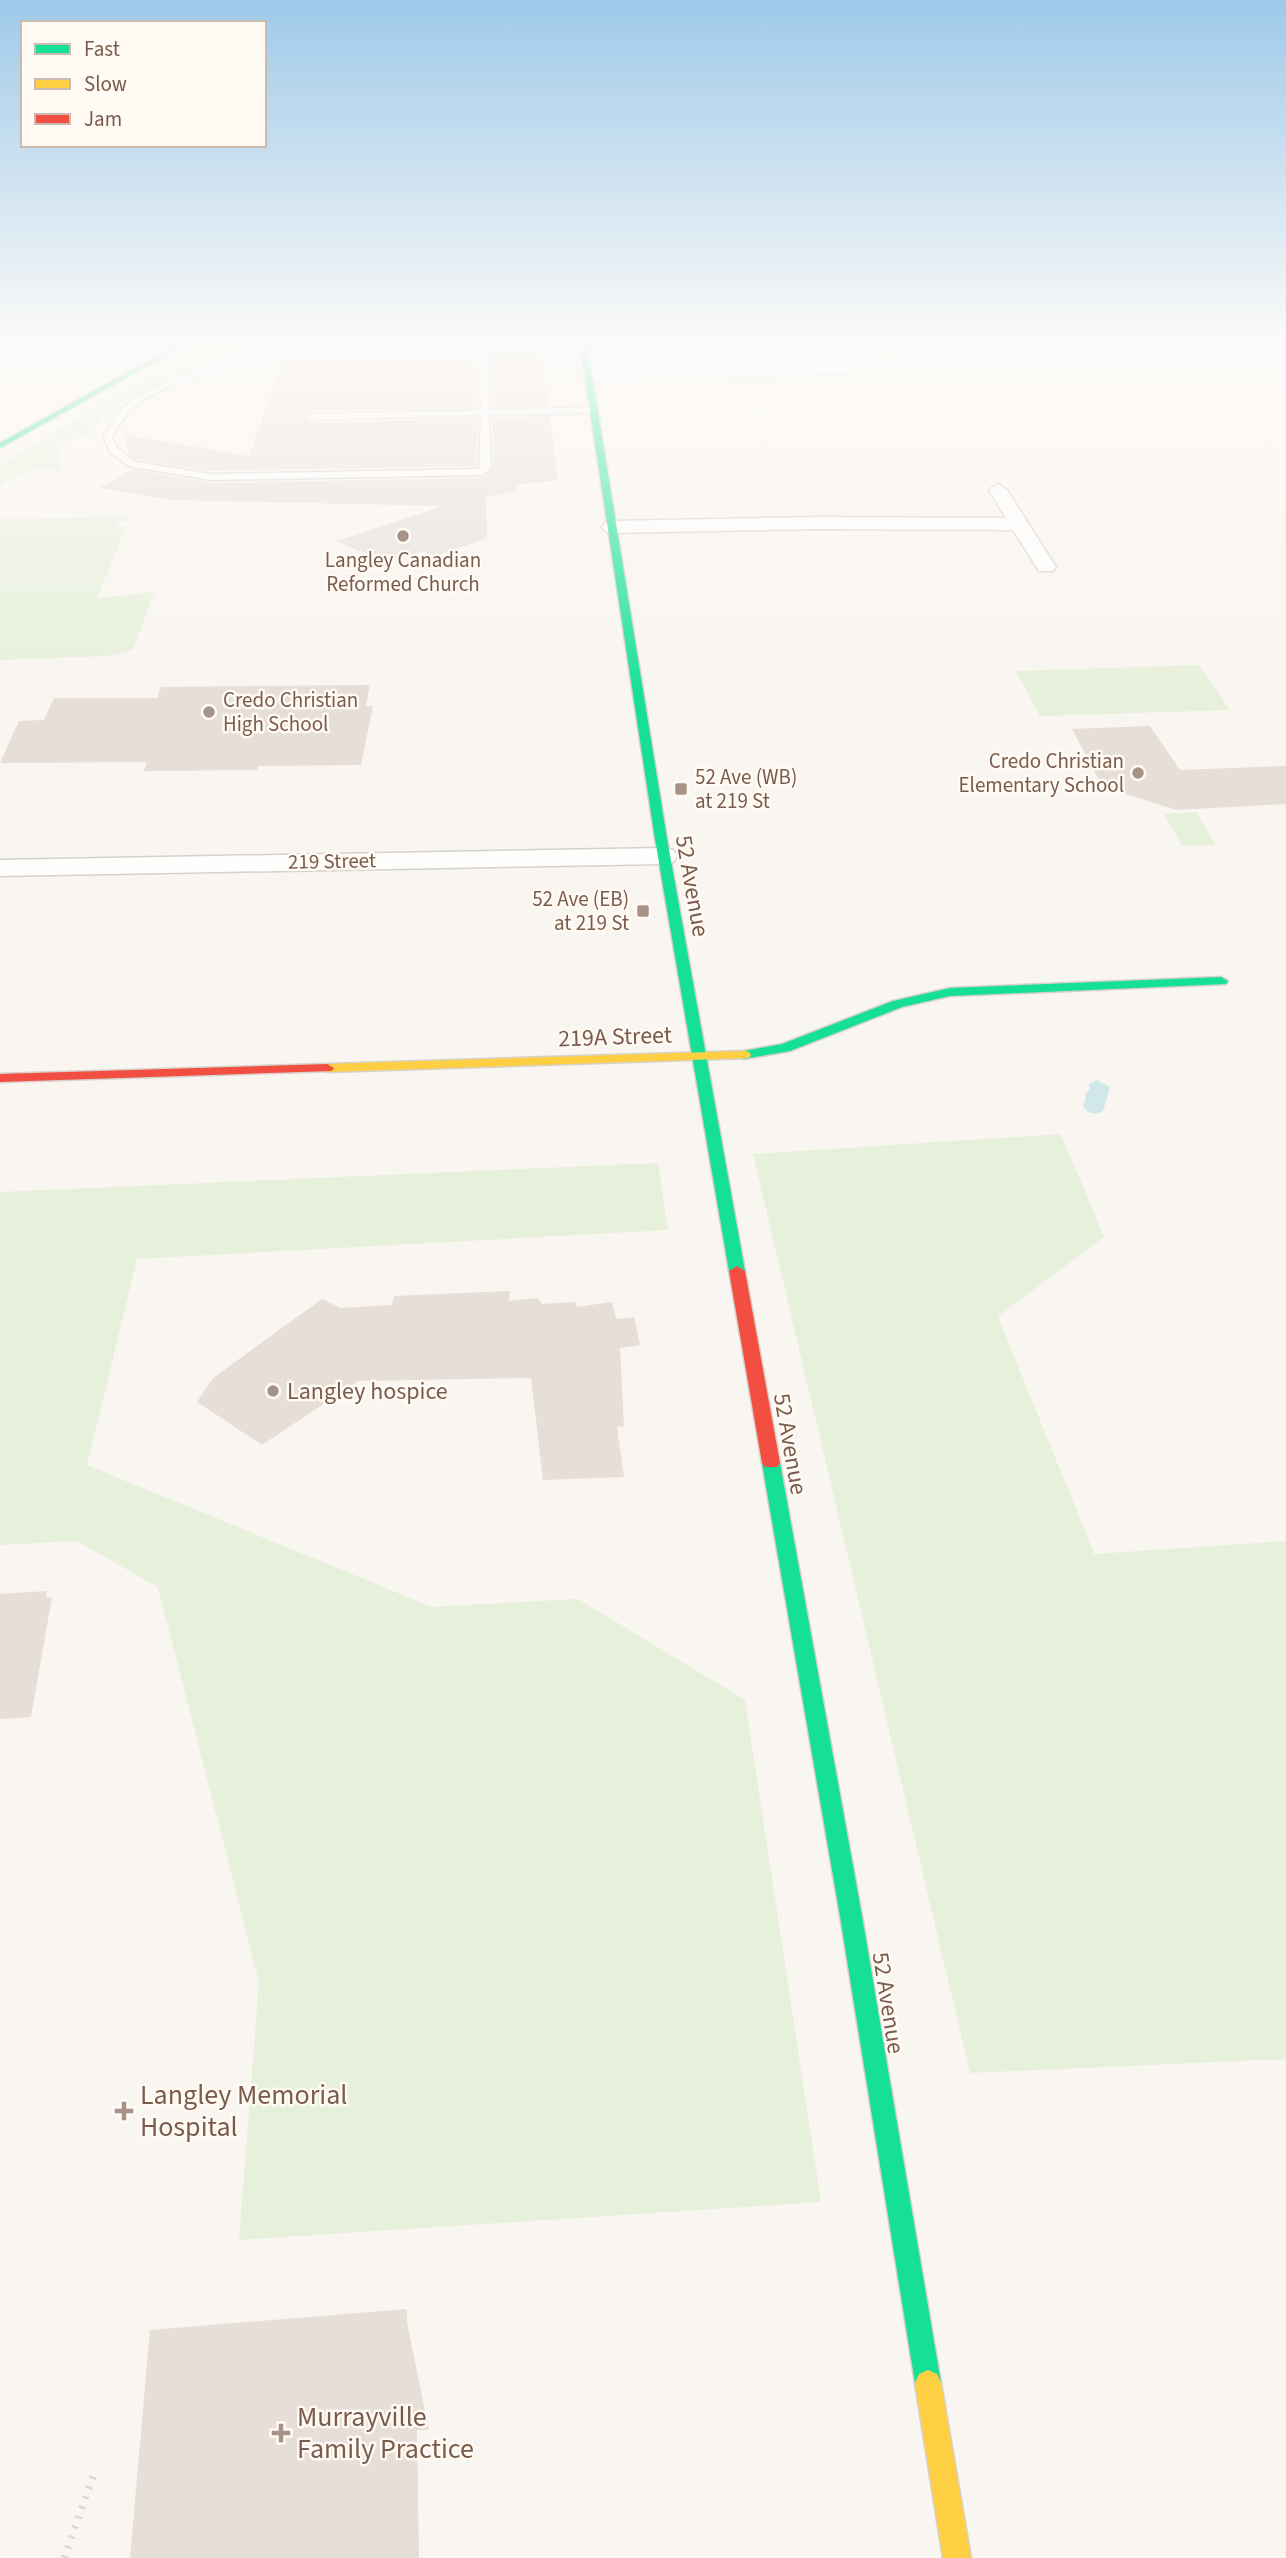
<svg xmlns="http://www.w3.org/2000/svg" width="1286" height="2558" font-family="'Source Sans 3',sans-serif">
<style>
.green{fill:#e7f0db}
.water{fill:#d0e8ea}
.building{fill:#e6ded7}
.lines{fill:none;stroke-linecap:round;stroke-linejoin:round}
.lane-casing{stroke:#d7d1cb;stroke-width:3}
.street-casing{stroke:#d7d1cb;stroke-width:3}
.fast-casing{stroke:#d9d2cb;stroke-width:3}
.slow-casing{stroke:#d9d2cb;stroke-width:3}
.jam-casing{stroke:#d9d2cb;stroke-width:3}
.path{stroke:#dcd5d0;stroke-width:7;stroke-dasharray:2.5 8;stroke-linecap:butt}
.lane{fill:#fefefd;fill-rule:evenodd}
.street{fill:#fefefd;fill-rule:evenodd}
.fast{fill:#16e098;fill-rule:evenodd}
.slow{fill:#ffcf43;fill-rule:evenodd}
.jam{fill:#f24e42;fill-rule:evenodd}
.poi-dot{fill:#a69286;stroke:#fffaf3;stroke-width:2.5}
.labels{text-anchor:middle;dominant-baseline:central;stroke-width:5;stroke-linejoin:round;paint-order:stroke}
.far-poi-label{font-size:21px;fill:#7a5c4d;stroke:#fffaf3;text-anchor:start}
.far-street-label{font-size:21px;fill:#7a5c4d;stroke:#fffaf3}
.street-label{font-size:24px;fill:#7a5c4d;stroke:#fffaf3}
.poi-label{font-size:24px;fill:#7a5c4d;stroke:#fffaf3;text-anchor:start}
.near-poi-label{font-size:28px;fill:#7a5c4d;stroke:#fffaf3;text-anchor:start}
</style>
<rect width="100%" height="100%" fill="#f9f5f0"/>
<path class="green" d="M220 338 262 339C239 350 216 355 193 364L195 370 166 379 105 412 89 436 55 442 63 471 33 470 3 483 0 490V465L206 342Z
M128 517 114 527H126L97 598 154 592 133 650 109 656 0 660V519Z
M1199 665 1230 710 1040 716 1016 671Z
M1196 812 1216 845 1182 846 1164 814Z
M1061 1134 1104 1237 998 1316 1094 1554 1286 1541V2059L970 2073 753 1154Z
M658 1163 668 1230 137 1259 87 1465 432 1607 578 1599 745 1700 821 2202 239 2240 259 1982 158 1587 77 1541 0 1545V1192Z"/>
<path class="water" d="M1097 1080 1110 1087 1103 1111C1095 1116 1086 1113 1083 1105L1086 1099 1085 1095 1090 1088 1089 1084Z"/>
<path class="building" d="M527 338V340H540L548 406 492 407 491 364 485 355 460 352 284 355 289 341 311 339Z
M336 362H460L477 366 478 407 311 411 304 417 311 423 478 418 476 466 211 471 136 460 129 454 125 435 249 456 281 365Z
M550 416 558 480 516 485V491L486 497 487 538 435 556 423 551 388 563 336 541 444 506 170 500 99 488 133 469 211 483 482 478 494 468 492 418Z
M370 685 366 706H373L361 765 259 766 257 770 144 771 147 762 0 763 19 721 44 720 54 698H157L161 687Z
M1150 726 1180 770 1286 766V804L1176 810 1102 786 1072 729Z
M510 1291 509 1301 538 1298 542 1304 575 1302 577 1307 612 1302 616 1319 634 1317 640 1345 620 1348 624 1426 617 1427 624 1477 543 1480 531 1378 358 1381 262 1445 197 1402 213 1378 322 1299 340 1308 392 1305 394 1296Z
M47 1591 46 1597H52L31 1717 0 1719V1594Z
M407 2309V2323L429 2430H417L419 2558H130L150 2330Z"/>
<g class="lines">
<defs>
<path id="lane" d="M374 355H460L485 358 488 364 489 410 592 407 596 410 592 413 489 415 491 468 482 475 211 480 129 466 111 453 103 437C110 426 119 411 129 403 197 354 294 356 374 355ZM460 359 480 364 481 410 311 414 307 417 311 420 481 415 479 469 211 474 135 462 118 449 112 437C118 428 125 414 134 407 209 348 368 360 460 359Z"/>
<path id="street" d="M912 359 918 361 920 364 918 367 842 374 586 381 578 376 586 371 842 364Z
M998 484 1007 490 1056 567 1053 571H1039L1013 530 818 529 612 533 605 531 602 527 605 523 612 521 818 517 1006 518 989 490Z
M664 848 673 850 677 856 673 862 664 864 0 876V860Z"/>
<path id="fast" d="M189 338H198L0 448V443Z
M579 338H586L667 839 745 1271 737 1276 729 1271 655 839Z
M1221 977 1228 981 1226 984 950 996 902 1007 790 1051 744 1059 737 1055 744 1051 782 1044 893 1001 950 988Z
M771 1457 777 1459 780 1463 862 1916 941 2383 937 2392 928 2396 919 2392 915 2383 840 1916 762 1463 765 1459Z"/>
<path id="slow" d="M744 1051 749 1052 751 1055 749 1058 327 1072 320 1068 327 1064Z
M928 2370 937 2374 941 2383 971 2558H943L915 2383 919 2374Z"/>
<path id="jam" d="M327 1064 334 1068 332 1071 0 1082V1074Z
M737 1266 745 1271 780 1463 777 1467H765L762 1463 729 1271Z"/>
</defs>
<use href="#lane" class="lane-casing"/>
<use href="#street" class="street-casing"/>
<use href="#fast" class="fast-casing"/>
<use href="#slow" class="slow-casing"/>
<use href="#jam" class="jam-casing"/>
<path class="path" d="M64 2558 95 2471"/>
<use href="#lane" class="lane"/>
<use href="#street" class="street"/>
<use href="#fast" class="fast"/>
<use href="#slow" class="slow"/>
<use href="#jam" class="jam"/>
</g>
<linearGradient id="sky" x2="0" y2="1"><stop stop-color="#9ec9e9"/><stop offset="0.49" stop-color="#fcfaf8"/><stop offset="1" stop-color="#fcfaf8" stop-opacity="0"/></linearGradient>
<rect width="1286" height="696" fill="url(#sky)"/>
<g class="poi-dot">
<circle cx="403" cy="536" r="7"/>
<circle cx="209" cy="712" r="7"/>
<circle cx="1138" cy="773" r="7"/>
<rect x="674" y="782" width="14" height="14" rx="3.5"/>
<rect x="636" y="904" width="14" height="14" rx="3.5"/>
<circle cx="273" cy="1391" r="7"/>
<path d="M120.5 2100.5h7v7h7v7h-7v7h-7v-7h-7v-7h7z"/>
<path d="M277.5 2422.5h7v7h7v7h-7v7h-7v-7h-7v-7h7z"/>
</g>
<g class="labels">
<g class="far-poi-label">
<text x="403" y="560" text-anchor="middle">Langley Canadian<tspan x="403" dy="24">Reformed Church</tspan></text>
<text x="223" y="700">Credo Christian<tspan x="223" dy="24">High School</tspan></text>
<text x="1124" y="761" text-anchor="end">Credo Christian<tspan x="1124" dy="24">Elementary School</tspan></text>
<text x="695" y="777">52 Ave (WB)<tspan x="695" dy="24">at 219 St</tspan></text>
<text x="629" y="899" text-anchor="end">52 Ave (EB)<tspan x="629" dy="24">at 219 St</tspan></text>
</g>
<g class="far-street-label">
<text transform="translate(332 861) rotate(-1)">219 Street</text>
</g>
<g class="street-label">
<text transform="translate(692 886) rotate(80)">52 Avenue</text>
<text transform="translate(615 1037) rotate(-2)">219A Street</text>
<text transform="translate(790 1444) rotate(80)">52 Avenue</text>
<text transform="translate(888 2003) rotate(81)">52 Avenue</text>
</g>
<g class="poi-label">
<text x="287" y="1391">Langley hospice</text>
</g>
<g class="near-poi-label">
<text x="140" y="2095">Langley Memorial<tspan x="140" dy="32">Hospital</tspan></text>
<text x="297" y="2417">Murrayville<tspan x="297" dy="32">Family Practice</tspan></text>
</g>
</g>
<rect x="21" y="21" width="245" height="126" fill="#fffaf3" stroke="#cabbb1" stroke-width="2"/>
<rect x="35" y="44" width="35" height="10" fill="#16e098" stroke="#cabbb1" stroke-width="2"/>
<text x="84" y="56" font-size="21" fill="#7a5c4d">Fast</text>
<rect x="35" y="79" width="35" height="10" fill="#ffcf43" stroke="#cabbb1" stroke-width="2"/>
<text x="84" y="91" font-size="21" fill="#7a5c4d">Slow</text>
<rect x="35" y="114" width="35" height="10" fill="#f24e42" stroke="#cabbb1" stroke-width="2"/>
<text x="84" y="126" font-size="21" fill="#7a5c4d">Jam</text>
</svg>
